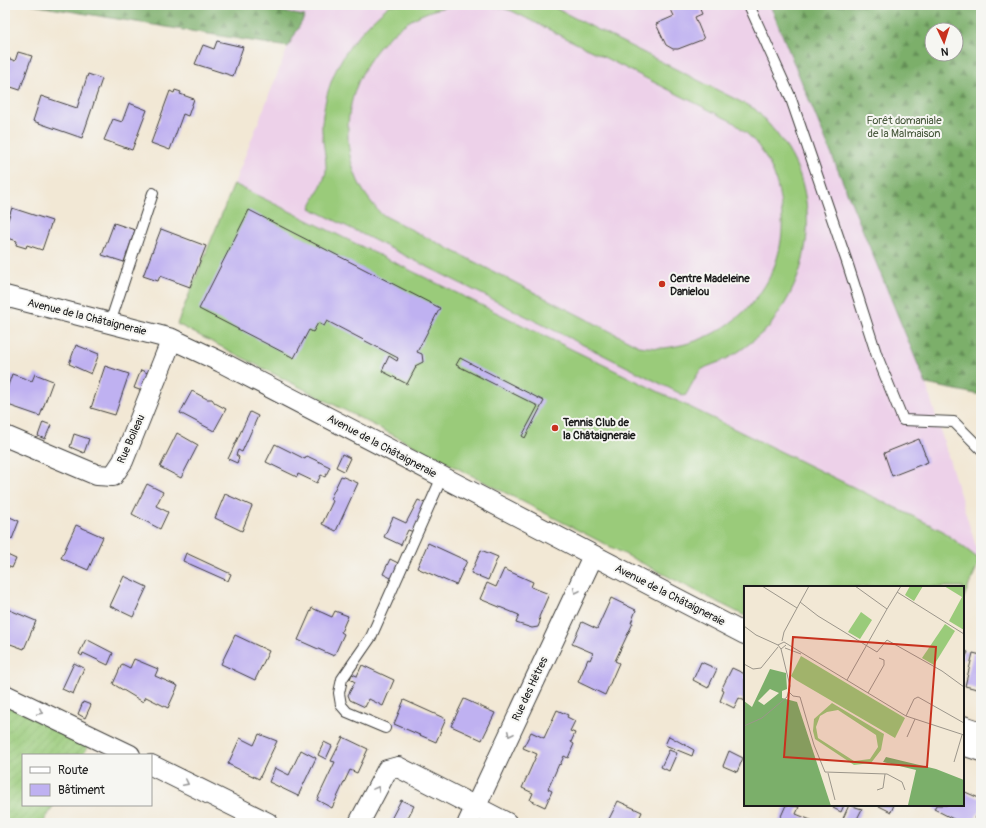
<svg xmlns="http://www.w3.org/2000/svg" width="986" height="828" font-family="Pangolin,sans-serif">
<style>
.built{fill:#edd1e9}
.grass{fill:#9acb7a;stroke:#5b744b}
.forest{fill:url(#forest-firs);stroke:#4c6643;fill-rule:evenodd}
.garden{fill:url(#garden-furrows);stroke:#5b744b}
.building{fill:#bfb1f1}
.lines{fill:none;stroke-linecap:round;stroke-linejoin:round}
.service-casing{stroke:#3c3b38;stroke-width:12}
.minor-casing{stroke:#3c3b38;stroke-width:22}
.service{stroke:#fff;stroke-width:10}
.minor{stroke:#fff;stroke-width:20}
.oneway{stroke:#999}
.poi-dot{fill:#c8321e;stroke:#f6f6f2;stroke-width:1.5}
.labels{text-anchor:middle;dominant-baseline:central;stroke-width:4;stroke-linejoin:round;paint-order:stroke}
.park-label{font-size:11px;fill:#48593d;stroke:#f6f6f2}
.poi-label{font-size:11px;font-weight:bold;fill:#1c1c1c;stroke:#f6f6f2;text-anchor:start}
.street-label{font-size:11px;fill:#1c1c1c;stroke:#f6f6f2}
.inset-road{fill:none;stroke:#9c968b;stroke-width:1}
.view{fill:#c8321e;fill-opacity:0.15;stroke:#c8321e;stroke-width:2}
.inset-edge{fill:none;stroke:#1c1c1c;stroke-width:2}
</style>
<defs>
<pattern id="forest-firs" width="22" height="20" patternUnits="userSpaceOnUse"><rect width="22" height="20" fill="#7baf6a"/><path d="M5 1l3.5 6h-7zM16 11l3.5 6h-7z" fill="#648e56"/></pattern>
<pattern id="garden-furrows" width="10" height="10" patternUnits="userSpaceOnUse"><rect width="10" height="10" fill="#9acb7a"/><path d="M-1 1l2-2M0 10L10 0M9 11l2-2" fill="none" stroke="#84ae69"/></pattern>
</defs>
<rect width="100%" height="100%" fill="#f6f6f2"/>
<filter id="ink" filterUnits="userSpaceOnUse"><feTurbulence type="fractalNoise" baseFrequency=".025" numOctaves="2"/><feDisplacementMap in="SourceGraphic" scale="8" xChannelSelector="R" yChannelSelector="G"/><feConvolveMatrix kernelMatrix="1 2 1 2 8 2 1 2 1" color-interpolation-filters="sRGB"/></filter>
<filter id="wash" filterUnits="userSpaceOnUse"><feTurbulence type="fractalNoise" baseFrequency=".012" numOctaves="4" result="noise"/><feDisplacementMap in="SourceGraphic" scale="16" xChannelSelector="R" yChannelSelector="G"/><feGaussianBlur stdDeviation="0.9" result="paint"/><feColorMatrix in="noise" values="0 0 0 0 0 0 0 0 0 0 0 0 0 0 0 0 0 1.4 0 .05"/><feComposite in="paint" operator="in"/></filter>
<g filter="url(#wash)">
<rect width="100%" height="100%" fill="#f2e8d5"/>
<path class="built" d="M244 5H770L926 384 980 560 943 531 234 184 288 47 305 16Z"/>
<path class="grass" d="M390 5H465C382 6 326 101 356 176 361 190 371 202 381 214L639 346C647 347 656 348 663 348 736 341 791 279 781 207 779 187 773 166 761 150 754 139 743 130 733 122L512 11 502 8 483 5H549L755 109C771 126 786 143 796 165 816 211 809 270 780 311 776 316 773 323 768 328 755 339 742 351 726 359 719 363 708 365 701 370 695 376 690 389 685 396L310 208C314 198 325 181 326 171 327 158 321 138 322 123 327 71 351 37 390 5Z
M234 184 943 531 980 560 963 599V587H745V616L177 324Z"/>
<path class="forest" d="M32 5H244L305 16 288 47Z
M770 5H981V395L926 384ZM932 30H956V54H932Z"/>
<path class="garden" d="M5 704 89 745 83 755H23V805H54L43 823H5Z"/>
<g id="blocks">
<path class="building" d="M669 5H702L699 7 702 14 695 17 704 39 678 49H673L666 45 656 24 674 16Z
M217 41 243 47 233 76 195 64 203 45 214 49Z
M18 52 32 56 20 90 5 85V57L15 61Z
M88 74 102 79 82 138 33 121 41 96 77 108Z
M175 90 181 92 180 94 194 99 188 116 183 114 170 150 151 143 170 91 174 93Z
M129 103 147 110 132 150 104 140 113 119 122 122Z
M12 208 52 221 42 250 27 245 26 248 16 245 17 241 5 237V228Z
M249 210 440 308 417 352 422 354 423 362 415 366 416 367 407 384 382 371 389 356 397 361 398 358 327 321 324 326 318 323 313 332 309 330 294 358 199 309Z
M114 223 135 230 124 262 102 255Z
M161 229 206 246 190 287 160 276 158 281 143 276Z
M76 345 99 354 91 374 69 364Z
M460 358 544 401 525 438 522 436 538 406 456 365Z
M105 366 129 374 115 415 91 408Z
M141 370 152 375 145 392 134 388Z
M12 374 32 381 35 374 53 381 40 416 5 404V394Z
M192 391 207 399H212L215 403 226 409 214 431 180 413Z
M250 412 258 416 242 452 238 450 236 455 239 457 237 463 228 459Z
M43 422 51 425 45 439 38 436Z
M177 433 198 445 181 478 160 467Z
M74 434 89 439 84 453 70 447Z
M919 439 928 462 892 476 884 453Z
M275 444 305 459 307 456 330 467 325 477 321 475 317 483 298 474 297 477 266 462Z
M342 454 350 458 344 471 336 467Z
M341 476 358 483 336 531 322 524 333 501 330 499Z
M147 484 163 492 156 506 168 512 160 529 132 514Z
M225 494 252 506 242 531 215 518Z
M418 500 427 504 414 532 408 530 401 545 384 537 393 517 406 523Z
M5 515 19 521 12 539 5 536Z
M76 525 103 537 88 570 61 558Z
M428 543 467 561 456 585 417 568Z
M481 550 498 557 488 580 471 573Z
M186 553 231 574 228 581 183 561Z
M5 554 16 559 12 568 5 565Z
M390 559 400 564 393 579 383 574Z
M504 569 533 582 531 587 549 594 539 617 540 622 538 627 532 628 516 623 519 615 480 599 487 583 496 587Z
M124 576 147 587 133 617 110 606Z
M611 598 636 610 631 623H633L615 661 619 663 605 695 578 682 588 659 590 660 593 653 572 644 582 622 597 629Z
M5 608 36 621 24 649 5 642Z
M312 608 332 617 335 611 348 616 341 632 344 634 334 656 298 640Z
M235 635 269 651 255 680 221 664Z
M86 639 113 653 108 665 83 653 82 656 79 654Z
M963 650 968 652 963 663Z
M973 653 981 655V690L965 686Z
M134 659 158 669 155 676 178 686 168 708 146 697 143 702 113 684 122 664 130 668Z
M701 662 717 669 708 688 693 680Z
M74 663 84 668 73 694 62 689Z
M362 665 394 680 383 706 369 699 365 707 350 700 348 695 355 682 350 679 352 674 357 676Z
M732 668 745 674V701L739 698 734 708 720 701 724 691 721 690Z
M464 699 495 713 482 740 451 726Z
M404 700 446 719 436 742 394 724Z
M83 702 91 705 85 718 78 714Z
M557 710 568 715 567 717 575 721 570 731 575 733 571 742 574 744 568 758 564 756 560 765 559 764 548 789 552 791 545 807 530 800 533 793 522 788 537 754 523 748 531 732 544 738Z
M259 734 277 741 259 779 228 764 240 738 254 745Z
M669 736 694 750 692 756 665 745Z
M343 737 368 749 357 773 350 770 332 808 317 800 335 762 331 761Z
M324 742 332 746 326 759 318 755Z
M301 750 316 758 298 796 269 782 275 768 289 775Z
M669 750 677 753 669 771 661 767Z
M729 751 743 758 737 772 723 766Z
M963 791 981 799V807L973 823H961L934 809 936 805H963Z
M401 800 414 806 405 823H389Z
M618 801 642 812 637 823H607Z
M786 805 799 807 796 814 813 821 812 823H778Z
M835 805H844L841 812 833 808Z
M849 805 862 809 855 823H841Z
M877 805H894L891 812Z"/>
</g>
</g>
<g filter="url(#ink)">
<use href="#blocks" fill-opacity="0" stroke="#3c3b38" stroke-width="1"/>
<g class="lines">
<defs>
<path id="service" d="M749 5 790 96 847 262 877 356 903 420 954 422 981 449
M110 323 153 193
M385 728 347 712 341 705 339 693 342 679 371 637 442 477"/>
<path id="minor" d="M5 296 172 339 221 362 745 634
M5 436 97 475 113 476 123 461 172 339
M5 695 130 755
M963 726 981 732
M963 745 981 751
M151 765 268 823
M359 823 387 770 398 767 507 823
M468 823 593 556"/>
</defs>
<use href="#service" class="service-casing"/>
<use href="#minor" class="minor-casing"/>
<use href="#service" class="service"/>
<use href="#minor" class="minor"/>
</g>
<defs><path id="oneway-chevron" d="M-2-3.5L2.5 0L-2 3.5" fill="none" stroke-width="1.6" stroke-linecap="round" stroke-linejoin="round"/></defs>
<g class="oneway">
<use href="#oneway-chevron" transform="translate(576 591) rotate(115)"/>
<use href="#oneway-chevron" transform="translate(40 712) rotate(26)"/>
<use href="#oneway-chevron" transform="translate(510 734) rotate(115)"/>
<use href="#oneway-chevron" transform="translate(186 783) rotate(26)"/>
<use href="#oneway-chevron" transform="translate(377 789) rotate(-62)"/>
</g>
</g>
<g class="poi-dot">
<circle cx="662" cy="284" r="4"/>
<circle cx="555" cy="428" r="4"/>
</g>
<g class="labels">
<g class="park-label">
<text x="904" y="120">Forêt domaniale<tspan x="904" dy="13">de la Malmaison</tspan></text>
</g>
<g class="poi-label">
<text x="670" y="278">Centre Madeleine<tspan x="670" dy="13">Danielou</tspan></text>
<text x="563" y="422">Tennis Club de<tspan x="563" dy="13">la Châtaigneraie</tspan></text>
</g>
<g class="street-label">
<text transform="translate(87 317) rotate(14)">Avenue de la Châtaigneraie</text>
<text transform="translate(131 439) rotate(-66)">Rue Boileau</text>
<text transform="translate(382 446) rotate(28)">Avenue de la Châtaigneraie</text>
<text transform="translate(670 595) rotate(27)">Avenue de la Châtaigneraie</text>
<text transform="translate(530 689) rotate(-65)">Rue des Hêtres</text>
</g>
</g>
<g transform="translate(744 586)">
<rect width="220" height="220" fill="#f2e8d5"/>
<path d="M117 26 128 34 116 53 104 46ZM57 70 161 132 151 152 52 94 47 90ZM88 117 140 148 137 164 127 177 110 179 71 153 69 145 70 133ZM94 124 132 149 134 161 126 173 110 175 74 152 72 141 76 130 83 126Z" fill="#9acb7a" fill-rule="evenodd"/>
<path d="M26 83 42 87 43 103 38 105V112L53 116 87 220H0V115L8 121ZM26 103 35 107 20 119 14 115ZM142 171 192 183 220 194V220H159L164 219 172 184 139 176Z" fill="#7baf6a" fill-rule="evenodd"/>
<path d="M166 0H179L170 15 161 9ZM200 0H220V44L205 35 218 11Z" fill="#9acb7a"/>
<path d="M201 38 211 45 190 79 178 72Z" fill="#9acb7a"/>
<path class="inset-road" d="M18 0 53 22M111 0 143 23 157 0M153 6 220 48M56 16 74 30 133 66 143 54 198 85 220 101M0 40 12 49 34 59M38 55 40 46 65 0M42 59 37 63 34 59 40 56 162 130 220 149M41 62 57 68M0 78 9 83 17 82 34 61M103 94 143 23M45 106 49 110 56 111 70 159 81 186 143 188 158 196 161 204M124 107 140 79V74L135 72M162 130 170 113 174 111 220 137M0 140 18 132 43 111 46 100 37 63M163 151 171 133M210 176 218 149M84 187 91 214M133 204 139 202 141 188"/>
<path class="view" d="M49 51 192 61 183 181 40 171Z"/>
<rect width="220" height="220" class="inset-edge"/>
</g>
<rect width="986" height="828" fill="none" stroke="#f6f6f2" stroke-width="20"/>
<rect x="22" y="754" width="130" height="52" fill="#f6f6f2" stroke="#9f9f9c"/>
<rect x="30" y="767" width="20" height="6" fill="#ffffff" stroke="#9f9f9c"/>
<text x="58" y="774" font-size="12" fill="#1c1c1c">Route</text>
<rect x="30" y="784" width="20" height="12" fill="#bfb1f1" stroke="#9f9f9c"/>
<text x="58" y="794" font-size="12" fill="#1c1c1c">Bâtiment</text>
<g transform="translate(944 42) rotate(176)"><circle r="19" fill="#f6f6f2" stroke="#9f9f9c"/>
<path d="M0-3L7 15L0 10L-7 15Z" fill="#c8321e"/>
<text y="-6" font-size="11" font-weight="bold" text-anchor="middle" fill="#1c1c1c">N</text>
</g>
</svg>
